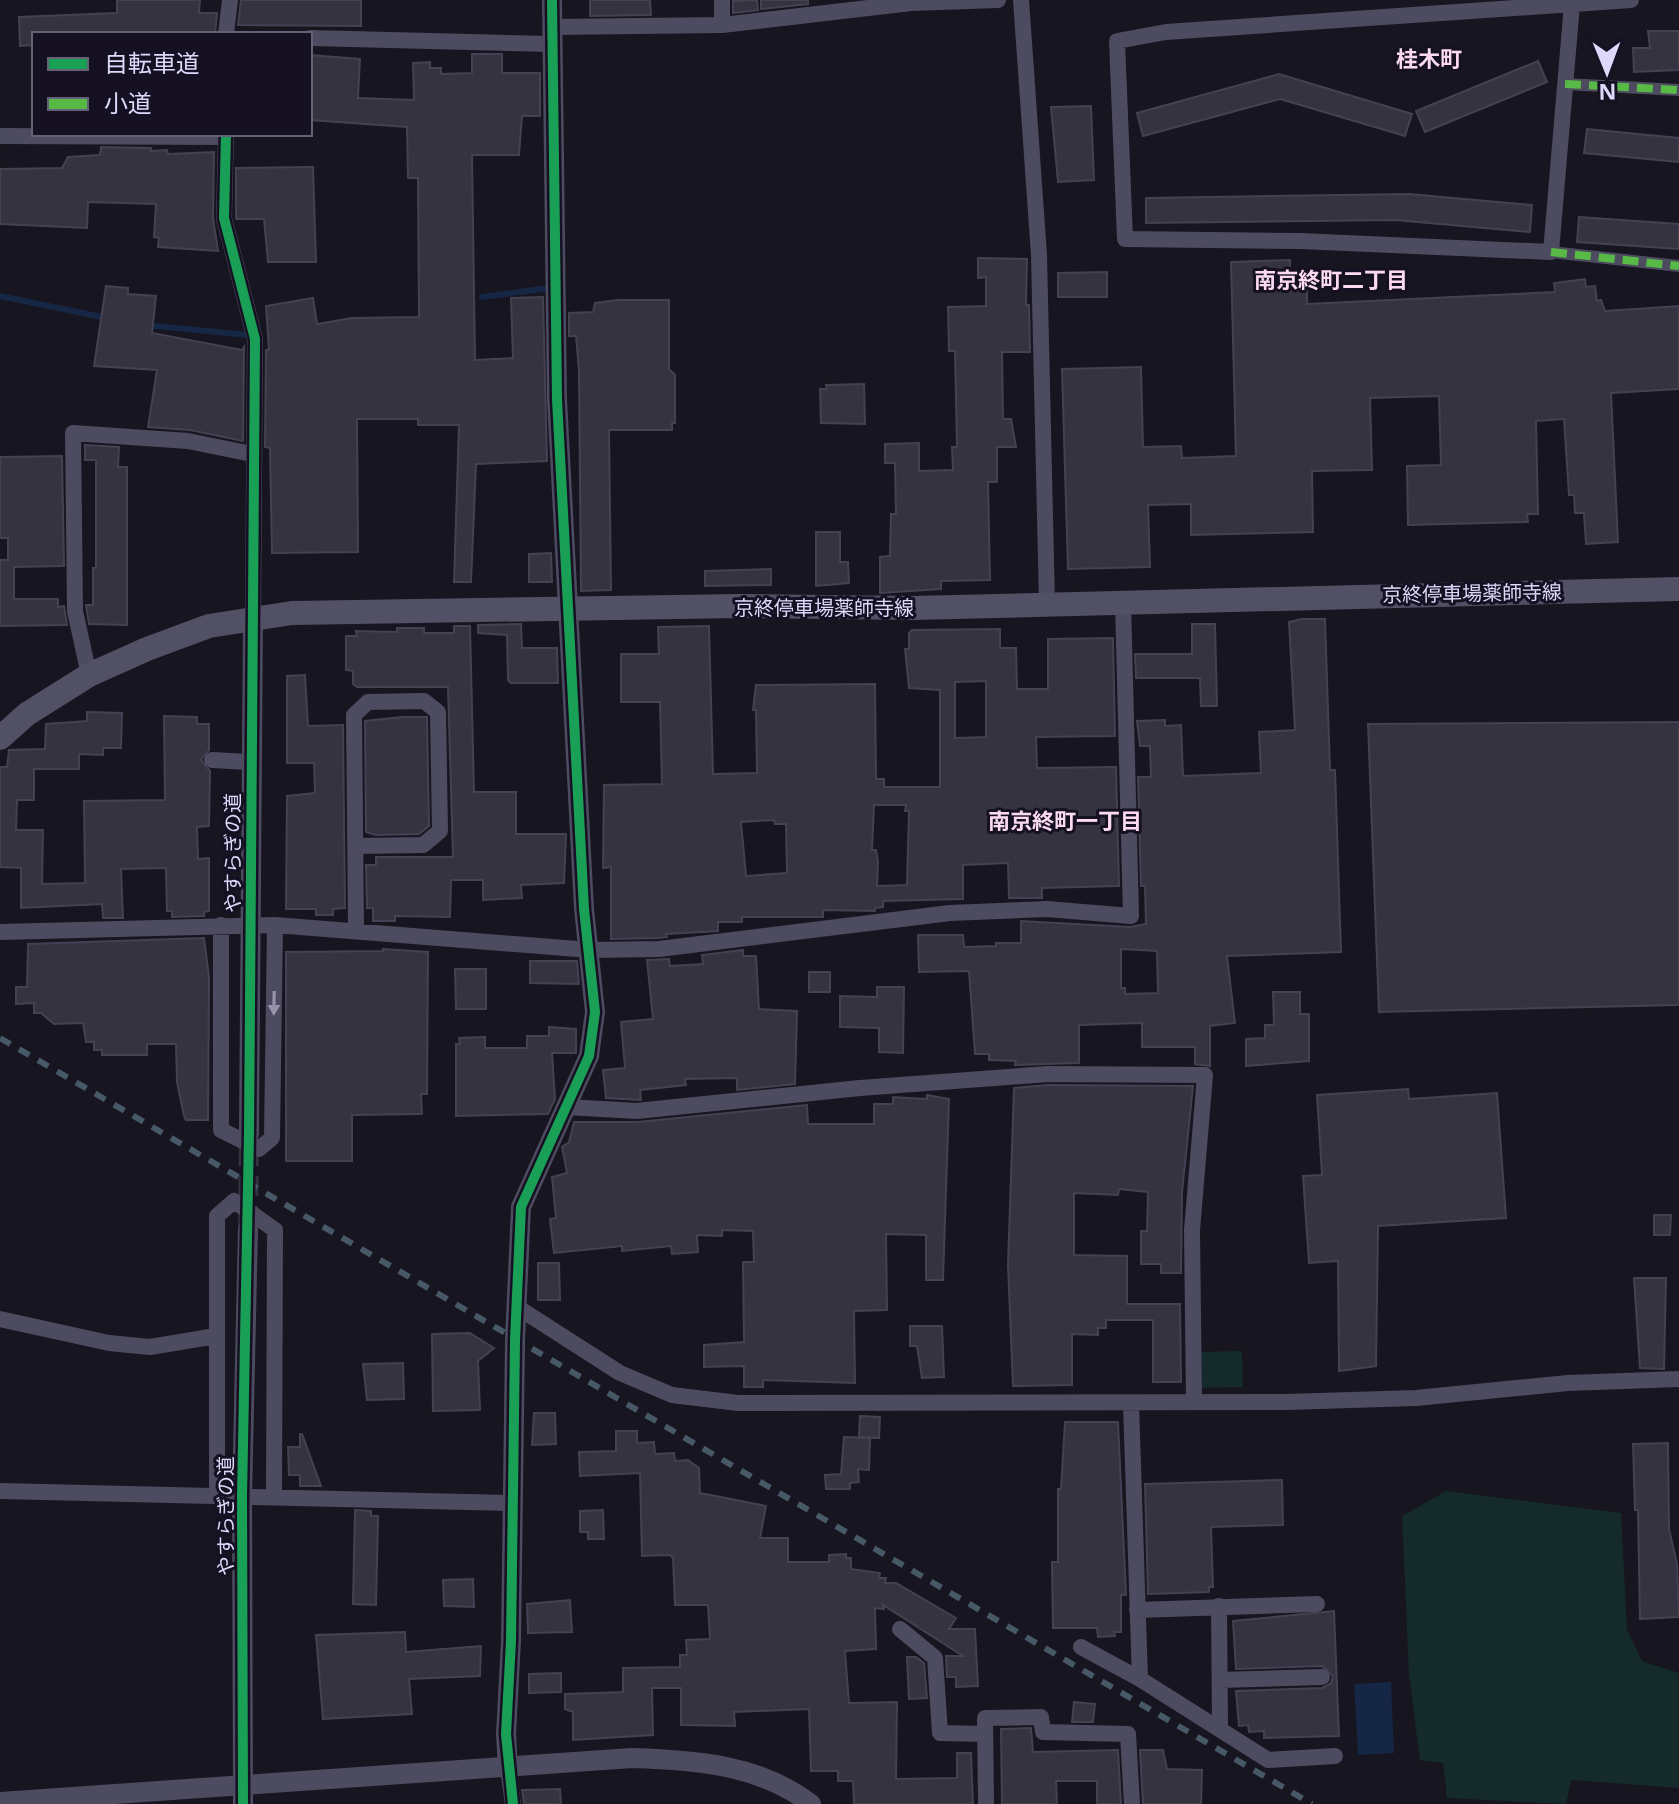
<svg xmlns="http://www.w3.org/2000/svg" width="1679" height="1804" font-family="'Noto Sans','Noto Sans JP',sans-serif">
<style>
.green{fill:#152a2a}
.water{fill:#162745}
.lines{fill:none;stroke-linecap:round;stroke-linejoin:round}
.stream{stroke:#162745;stroke-width:6}
.building{fill:#363341;stroke:#444152;stroke-width:2;fill-rule:evenodd}
.tertiary-tunnel{stroke:#353240;stroke-width:20;stroke-dasharray:20 10;stroke-linecap:butt}
.pedestrian{stroke:#4d4b5f;stroke-width:12}
.minor{stroke:#4d4b5f;stroke-width:16}
.tertiary{stroke:#4d4b5f;stroke-width:20}
.secondary{stroke:#515065;stroke-width:24}
.rail{stroke:#475866;stroke-width:6;stroke-dasharray:12 10;stroke-linecap:butt}
.quiet{stroke:#58b947;stroke-width:8;stroke-dasharray:16 8;stroke-linecap:butt}
.cycleway-casing{stroke:#151123;stroke-width:15}
.cycleway{stroke:#1a9f57;stroke-width:10}
.oneway{fill:#9592ac}
.labels{text-anchor:middle;dominant-baseline:central;stroke-width:6;stroke-linejoin:round;paint-order:stroke}
.street-label{font-size:20px;fill:#ddd9fa;stroke:#151123}
.neighbourhood-label{font-size:22px;font-weight:bold;fill:#fbdaef;stroke:#151123}
</style>
<rect width="100%" height="100%" fill="#17151f"/>
<path class="green" d="M1242 1351 1243 1387 1194 1388 1193 1352Z
M1446 1491 1621 1513 1627 1629 1642 1661 1679 1673V1788L1571 1780 1566 1804 1447 1798 1443 1763 1420 1760 1409 1675 1402 1516Z"/>
<path class="water" d="M1391 1682 1394 1753 1358 1755 1354 1684Z"/>
<g class="lines">
<path class="stream" d="M0 296 106 318
M482 297 550 288
M145 325 248 335"/>
</g>
<path class="building" d="M117 0H200L199 13H217L215 34H34V45L20 46 19 17 117 13Z
M241 0H361V26L238 25Z
M590 0H650L651 15 590 16Z
M757 0 758 10 733 13V1Z
M761 0H808V4L761 9Z
M1648 31H1679V70L1634 72 1633 48H1650Z
M472 54H502V73H540V116H522L519 155H472L475 360 513 358 511 298 543 297 547 461 476 464 471 582H454L459 425H418V419H357L358 552 272 553 270 448 265 447 266 350H269L266 306 313 298 317 324 352 318 419 317 418 178H408L407 127 310 120V55L360 59 358 98 414 100 413 63 430 62V68H441V74L472 73Z
M1538 61 1547 82 1425 132 1416 111Z
M1279 74 1412 114 1405 136 1280 99 1143 136 1137 113Z
M1091 106 1094 180 1058 182 1051 107Z
M1587 129 1679 138V162L1584 153Z
M101 147 151 148V151L167 150 168 154 214 152 213 218 218 251 158 247 159 238 154 237 156 204 88 202 87 228 0 224V169L62 168 68 157 100 155Z
M313 167 316 262H268L264 219H236V168Z
M1409 194 1532 205 1530 232 1395 220 1146 223V198Z
M1579 217 1679 224V249L1577 242Z
M978 258 1027 259 1026 305H1029L1030 352H1002L1003 419H1011L1016 447H997V482H988L990 580 941 581V589L880 593V557L890 556 891 514H896L895 463H885V444L919 443V471L953 470 952 447H957L955 351H949L948 307 986 306V277L978 278Z
M1290 260V276L1307 275V304L1555 292 1554 283 1585 279 1586 287 1595 286 1597 301 1601 300 1605 311 1679 306V389L1611 393 1618 542 1586 544 1584 513H1575L1574 495H1569L1564 419 1536 421 1538 514H1527L1528 522 1408 525 1407 466 1441 465 1439 396 1370 398 1372 470 1312 471 1313 532 1191 535V504L1148 505 1150 567 1068 569 1062 369 1141 367 1143 447 1181 446 1182 458 1236 456 1231 262Z
M1107 272V297H1058V273Z
M106 286 128 288V294L156 296 152 333 242 350 244 347 243 441 190 430 148 427 157 370 94 366Z
M618 300H669V369L675 375V423H672V430H609L611 590 581 591 579 371 576 336H569V313L593 312 595 303Z
M864 384 865 424 821 423 820 389H827L826 385Z
M85 445 119 447 118 467H127V625L89 624 86 605H93V568H96V460H85Z
M62 456 64 566 14 567V599H58V607L64 606 67 625 0 626V560H8V538H0V457Z
M816 532H840V562H848L849 583 816 586Z
M551 553 552 582H529V554Z
M771 569V585L705 586V571Z
M1301 619H1325L1330 770H1335L1341 952 1227 956 1235 1023 1210 1026V1066L1195 1064V1047H1142V1023L1079 1025V1063L1015 1065 1016 1061 989 1060V1054H975L969 971 919 972 918 935H963L964 947 996 946V943H1021V921L1130 927 1146 924 1145 886H1141L1138 777H1151L1150 746H1140L1137 721 1165 720V726L1181 725 1183 776 1261 773 1259 732 1295 730 1289 622ZM1121 949 1157 951 1158 993 1125 994V988H1121Z
M521 624 522 648H557L558 683H511L508 680 507 635 478 633V625Z
M1192 624H1215L1217 706H1201L1200 678H1136L1135 654H1192Z
M454 626H470L474 792H516V834H566L564 883 521 885 522 898 483 900V880H451L450 917 395 916V921H373V908H367L366 865H376V857H453L448 687H357L353 684V671L346 670V636H357L356 631 397 632V628H424V633H454Z
M709 626 713 774 757 773 756 710H753L756 685 875 684 876 779H884V787H940V690L909 688 905 649H909V633L912 630 1000 629V648H1016L1017 689H1048V639L1113 638 1115 736 1036 737 1037 768 1116 767 1119 886 1042 888V898H1009L1008 863 963 865V899L883 901V907L875 908V911L823 910V917H742V922H718V931L666 934 667 937 658 938 611 939V867L603 868 604 785 662 784 660 702H621V654H659L658 627ZM986 681V737L955 738V682ZM874 805H906L905 811H909L907 885 877 886 878 862 876 850H872ZM774 820 775 824H786L787 873 746 876 741 822Z
M305 675 308 726 343 725 345 908 333 909V915H316V909H286L287 796 315 793 314 763H287V676Z
M87 712 122 713 121 748H103V755L79 754V769H34V800H17L16 830H43L42 884 85 883 84 801 165 800 164 716 197 717V724H209V750L201 760 210 771 209 826 197 827 198 859 209 858V911L204 912V916L172 917V911H167L166 868 121 869 123 918H103L102 904 21 908V868L0 867V767H7L9 750 45 749 46 724 87 721Z
M403 717H427L429 826 419 834 376 835 366 832 365 721Z
M1679 722V1005L1379 1012 1368 724Z
M204 938 209 977 208 1120H186L184 1116 177 1082 176 1044H147V1055H102V1050H94V1042H86L83 1023 54 1024 41 1013H34V1003L16 1004V987H27L28 944Z
M383 949 428 952 427 1094H421L422 1114 352 1115V1161H286V952L383 951Z
M743 950V956H756L759 1009 797 1011 795 1084 737 1090V1078L685 1079 686 1085 640 1090 641 1100 606 1098 603 1070 625 1068 621 1022 653 1019 647 960 669 959 670 966 703 964 702 955Z
M530 961H577L579 984 530 983Z
M455 969H486V1009H456Z
M809 972H830V992H809Z
M877 987H904L903 1053 879 1052V1028L840 1027V996L877 997Z
M1273 992H1300V1014H1309V1061L1246 1066V1039L1265 1038V1025H1274Z
M549 1027 576 1029V1053H552L555 1099 548 1114 456 1116V1044H460L459 1038 485 1037V1048H527V1036H549Z
M1048 1085 1193 1086 1182 1193 1181 1273H1161V1264H1141V1231H1147L1148 1192 1119 1189 1118 1195 1074 1193V1255L1127 1256V1304H1180L1181 1382H1153V1320H1106V1328H1098V1335L1072 1334V1385L1013 1386 1008 1265 1014 1088Z
M1408 1089 1409 1099 1497 1093 1506 1218 1378 1226 1376 1366 1339 1371 1338 1261 1309 1263 1303 1176 1322 1175 1317 1095Z
M927 1095 949 1099 943 1280H926V1235L886 1234 887 1310 854 1311 855 1383 763 1380V1387H744V1366L704 1367V1345L744 1342 743 1262H754L753 1231 722 1230V1236L697 1235 698 1252 672 1254 671 1246 622 1251V1246L554 1253 550 1219 556 1218 552 1177 567 1173 562 1147 569 1142 574 1122H638L807 1105 808 1124H874V1104H893V1097L927 1099Z
M1654 1215H1671L1670 1235H1654Z
M538 1263H559L560 1300H538Z
M1634 1278H1666L1664 1369 1640 1368Z
M910 1326H942L944 1377 922 1378 917 1346H910Z
M470 1333 494 1348 478 1361 480 1410 433 1411 432 1334Z
M403 1363 404 1399 367 1400 363 1364Z
M534 1413H555L556 1444 532 1445Z
M860 1416 880 1417 879 1438 859 1437Z
M1065 1422H1118L1126 1595H1121V1632H1114L1115 1636 1098 1637 1097 1628H1053L1052 1562H1058V1489H1061Z
M616 1431H637V1443L654 1442 655 1454 674 1453 675 1461 688 1460 699 1468 700 1493 766 1506 760 1538H788V1562H829V1555L846 1554V1558H851V1569L880 1573 879 1578H886L885 1583H896L956 1618 949 1629H975L978 1686 956 1687V1677H947L946 1656H963L883 1605 884 1609 875 1608 876 1649 845 1651 849 1703 897 1702 896 1779 957 1778V1753H971L973 1804H854L853 1781H838V1771H811L809 1709 734 1712 735 1726 681 1725V1688H652L653 1735 573 1740V1712L565 1709V1694L623 1692V1668L680 1667V1655H687L686 1640 710 1639 708 1605H675L673 1558 670 1555 642 1556 640 1473 580 1476 579 1452 616 1451Z
M300 1434H302L321 1486H300V1475H289L288 1447H300Z
M844 1437 870 1438 869 1470 858 1469 859 1482 850 1483V1489H826L825 1475 841 1474Z
M1668 1443 1669 1529 1677 1564 1679 1617 1640 1619 1638 1510H1635L1633 1444Z
M1282 1480 1283 1525 1211 1527 1213 1587H1209V1592L1148 1594 1145 1484Z
M355 1510 371 1511V1516H378L376 1605 353 1604Z
M603 1510 604 1539H588V1532H580V1511Z
M473 1579 474 1607 444 1606 443 1580Z
M570 1600 572 1632 528 1633 527 1604Z
M1334 1611 1339 1736 1264 1738V1731L1249 1732 1248 1725 1239 1726 1236 1691 1322 1688 1331 1683 1333 1676 1322 1666 1236 1669 1233 1621Z
M405 1632 406 1652 481 1646 480 1676 409 1679 412 1714 323 1719 316 1635Z
M907 1657H916L924 1663 927 1698 909 1699Z
M561 1673V1692L529 1693V1674Z
M1074 1702 1095 1704 1093 1722H1072Z
M1031 1728 1033 1752 1118 1750 1121 1804H1097V1781H1056L1057 1804H1002L1001 1729Z
M1140 1750H1163L1167 1769 1202 1770 1201 1804H1143Z
M560 1789 561 1804H524L522 1790Z"/>
<g class="lines">
<path class="tertiary-tunnel" d="M248 1226 249 1134"/>
<path class="pedestrian" d="M1565 84 1679 90
M1551 252 1679 266"/>
<path class="minor" d="M722 0V25
M1021 0 1039 255 1047 604
M1572 4 1551 252 1300 241 1125 239 1117 41 1166 32 1631 0
M552 27 722 25 911 3 998 0
M226 34 230 0
M310 38 552 44
M226 134 224 218 255 339 253 619
M0 136 226 137
M89 675 75 611 73 433 188 441 252 454
M212 760 249 762
M221 925V1130L259 1149 272 1138 275 925
M356 929 354 715 368 702 424 701 438 712 440 831 423 845 356 846
M0 932 275 925 590 950 659 949 950 913 1047 909 1131 916 1123 602
M567 1107 637 1111 860 1088 1048 1074 1205 1075 1192 1230 1194 1402
M517 1307 620 1373 672 1395 738 1403 1286 1402 1416 1398 1568 1383 1679 1379
M0 1319 109 1343 150 1347 216 1336
M1131 1404 1140 1679
M0 1491 511 1503
M217 1496V1216L234 1201 275 1230 274 1497
M1219 1606 1220 1728
M1137 1610 1317 1604
M900 1629 935 1658 940 1733 985 1734
M1081 1647 1140 1679 1268 1760 1335 1756
M1220 1680 1322 1677
M508 1769 513 1804
M986 1804 985 1718 1041 1717 1043 1732 1128 1734 1132 1804"/>
<path class="tertiary" d="M249 1134 253 619
M508 1769 506 1734 511 1641 515 1340 521 1207 589 1056 595 1012 584 909 557 399 552 0
M0 1802 632 1758C694 1760 759 1764 811 1804
M243 1804 242 1496 248 1229"/>
<path class="secondary" d="M0 738 27 714 89 675 147 649 209 626 292 613 740 606 913 608 1679 589"/>
<path class="rail" d="M0 1038 1312 1804"/>
<path class="quiet" d="M1565 84 1679 90
M1551 252 1679 266"/>
<defs>
<path id="cycleway" d="M226 134 224 218 255 339 249 1134 242 1496 243 1804
M513 1804 506 1734 511 1641 515 1340 521 1207 589 1056 595 1012 584 909 557 399 552 0"/>
</defs>
<use href="#cycleway" class="cycleway-casing"/>
<use href="#cycleway" class="cycleway"/>
</g>
<defs><path id="oneway-solid" d="M-6-.8H1V-3.2L6.5 0L1 3.2V.8H-6Z" transform="scale(2)"/></defs>
<use class="oneway" href="#oneway-solid" transform="translate(274 1003) rotate(91)"/>
<g class="labels">
<g class="street-label">
<text transform="translate(1472 593) rotate(-1)">京終停車場薬師寺線</text>
<text x="824" y="607">京終停車場薬師寺線</text>
<text transform="translate(232 853) rotate(-90)">やすらぎの道</text>
<text transform="translate(225 1516) rotate(-90)">やすらぎの道</text>
</g>
<g class="neighbourhood-label">
<text x="1429" y="58">桂木町</text>
<text x="1331" y="279">南京終町二丁目</text>
<text x="1065" y="820">南京終町一丁目</text>
</g>
</g>
<rect x="32" y="32" width="280" height="104" fill="#151123" stroke="#656179" stroke-width="2"/>
<rect x="48" y="58" width="40" height="12" fill="#1a9f57" stroke="#656179" stroke-width="2"/>
<text x="104" y="72" font-size="24" fill="#ddd9fa">自転車道</text>
<rect x="48" y="98" width="40" height="12" fill="#58b947" stroke="#656179" stroke-width="2"/>
<text x="104" y="112" font-size="24" fill="#ddd9fa">小道</text>
<g transform="translate(1607 72) rotate(179)" stroke="#151123" stroke-width="6" paint-order="stroke">
<path d="M0-6L14 30L0 20L-14 30Z" fill="#ddd9fa"/>
<text y="-12" font-size="22" font-weight="bold" text-anchor="middle" fill="#ddd9fa">N</text>
</g>
</svg>
